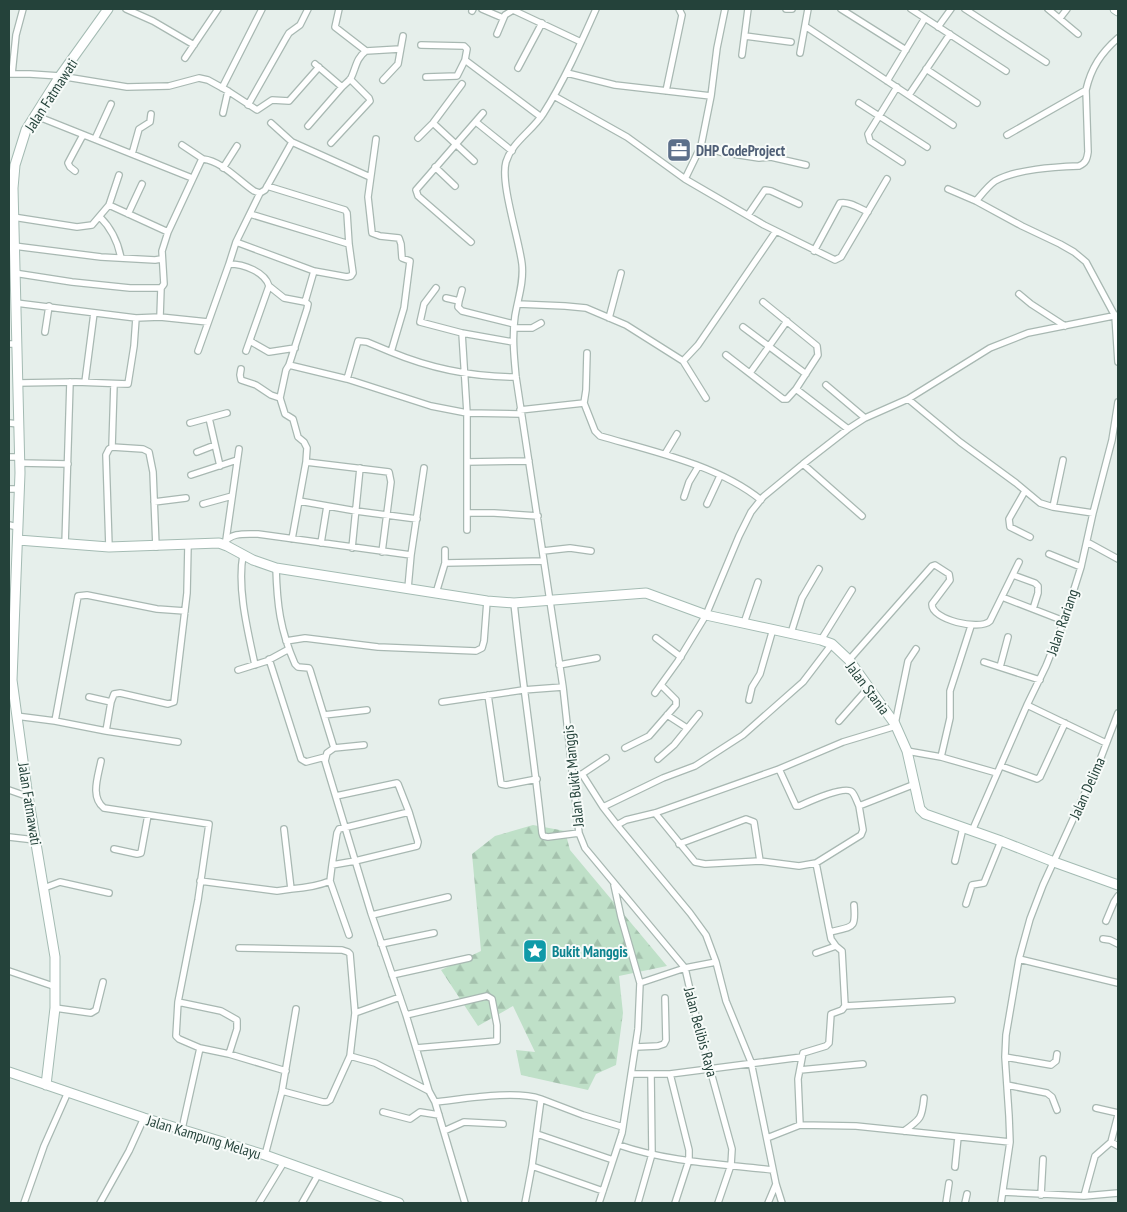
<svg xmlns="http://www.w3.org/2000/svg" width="1127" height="1212" font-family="'PT Sans Narrow',sans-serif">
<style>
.forest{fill:url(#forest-firs)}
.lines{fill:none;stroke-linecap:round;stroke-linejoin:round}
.street-casing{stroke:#a8b8b2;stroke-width:8}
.secondary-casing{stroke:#a4bbb3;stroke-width:11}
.street{stroke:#fff;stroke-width:5.5}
.secondary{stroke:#fff;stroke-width:9}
.labels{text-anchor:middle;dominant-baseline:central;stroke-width:4;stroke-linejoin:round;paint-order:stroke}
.street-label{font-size:15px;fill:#24423a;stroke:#f7fbf9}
.service-label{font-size:15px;font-weight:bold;fill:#4e5e75;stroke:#f7fbf9;text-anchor:start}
.culture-label{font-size:15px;font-weight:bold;fill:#0d838f;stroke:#f7fbf9;text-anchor:start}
</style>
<defs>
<pattern id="forest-firs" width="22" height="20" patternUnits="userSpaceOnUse" patternTransform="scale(1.25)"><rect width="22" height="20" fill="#bfe0c8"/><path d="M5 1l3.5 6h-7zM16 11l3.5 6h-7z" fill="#a4c1ad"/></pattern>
</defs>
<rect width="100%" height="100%" fill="#e6efeb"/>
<path class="forest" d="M533 825 565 831 570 850 667 966 619 976 623 1013 616 1065 596 1074 588 1090 521 1075 516 1050 535 1052 513 1006 478 1026 441 970 481 951 472 854 495 836Z"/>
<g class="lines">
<defs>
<path id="street" d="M126 9 153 21 194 45
M339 9 335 27 366 51
M482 9 503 18
M596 9C580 45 564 81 543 114 532 131 512 142 506 162 500 183 519 239 522 264 524 282 518 298 515 316 512 337 514 356 516 377L563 687 579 833 585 848 685 968 699 1029 732 1149 731 1165 718 1203
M786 9H792
M841 9 906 50
M911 9 1006 71
M965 9 1046 62
M1048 9 1078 34
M472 11 473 9
M1060 18 1067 9
M805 26 953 125
M938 27 951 9
M497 34 505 15 513 10 581 42
M745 36 791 42
M421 45 464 46 467 49 465 60 457 76 426 77
M800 53 808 9
M742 55 748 9
M185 58 218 9
M465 60 541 117
M518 68 542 23
M926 69 977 103
M567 73 615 85 711 96 701 146 685 179
M9 74H30L60 76 127 87 169 86 199 78 208 80 228 91 257 110 272 100 289 101 319 67
M12 74 16 35 23 9
M383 80 398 64 403 36
M887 81 925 18
M342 87C345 84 349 81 351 78 356 68 356 58 366 51L400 49
M897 87 868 134 870 141 902 162
M222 88 262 9
M666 91 682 15 679 9
M909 95 950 34
M554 96 627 137 685 179 764 225 835 260 841 257 887 179
M711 96 717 48 725 9
M859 103 927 147
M248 105 286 38 289 33 300 25 308 9
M223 113 228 91
M34 115 192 178
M476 122 512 151
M271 123 292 142 370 177
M433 123 474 161
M308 126 342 87 315 64
M1007 135 1086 90
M418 138 433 123 462 84
M95 139 111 104
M376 139 368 197 372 233 380 236 399 238 401 244 402 258 410 261 404 308 391 352C432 369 472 377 516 377
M331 143 370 101 369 98 350 79
M182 145 203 159
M701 146 720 152 759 158 771 157 806 165
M132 154 139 129 150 122 151 114
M435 167 455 186
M223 168 237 146
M75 171 70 167 68 163 83 135
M948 189 976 201 1022 226 1060 244 1074 252 1086 262 1115 316 1118 362
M976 201C982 194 988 186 995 181 1017 169 1054 167 1079 166 1086 163 1087 159 1088 152L1086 90C1091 68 1101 53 1118 38
M109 205 168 232
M128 214 142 184
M250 214 349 244
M748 215 765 190 771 191 799 204
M13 217 77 227 92 225 109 205 119 175
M100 217C112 229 118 242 121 258
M236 242 314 271 347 277 351 276 353 273 349 244 347 213 345 210 267 186
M471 242 418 196 416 190 483 113
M14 246 101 257 155 260 161 259
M814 251 840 203C849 201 859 208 868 212
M229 264 236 242 260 193
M14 273 72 282 130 288H161L164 284 162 251 168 232 201 161 203 159C222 161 239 181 254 191L260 193 265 190 292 142
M269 286 284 298 305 302
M436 288 424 304 420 322 462 333 513 342
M1019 294 1031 304 1065 326
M446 298 459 301 458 307 462 311 514 324
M459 301 462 290
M16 303 136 318 160 317 208 322
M518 304 565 306 586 308 626 325 683 361 698 345 776 231
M160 317 161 288
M609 318 621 273
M743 327 806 374
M514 328H532L541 323
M45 332 49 306
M462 333 467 413V530
M250 341 269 352 295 348
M9 344H17
M198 351 229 264C244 264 265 272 269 286L246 351
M726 355 783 399H787L796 389 818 355 817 346 763 302
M683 361 706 398
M289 365 347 379 431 406 467 413 520 414
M241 369 240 375 241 380 256 385 271 395 280 398
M750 373 787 321
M347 379 358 341 367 342 391 352
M85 382 94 313
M18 383 76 382 128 384 134 346 136 318
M826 385 865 418
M796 389 848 429
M908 399 960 442 1016 483 1040 503 1053 507 1093 513
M584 403 595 431 600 436C652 451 718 465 761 500
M520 410 584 403 586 390 587 353
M209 418 220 466
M9 423 19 424
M190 423 227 413
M112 447 114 384
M197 452 215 445
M665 454 677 434
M9 457H20
M306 462 389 472 391 482 382 552
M467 462 529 461
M20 463 68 464
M803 464 862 516
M191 475 237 460
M9 489H19
M1025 491 1009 519 1010 527 1030 537
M684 497 689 482 698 467
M299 501 356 511 417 519
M154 502 186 498
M203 504 232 496
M707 504 720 476
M1053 507 1063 460
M467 513H494L538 516
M9 525 18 527
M292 539 306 462 307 448 304 442 298 437 293 419 285 414 280 398 286 370 289 365 307 309 308 304 305 302 314 271
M226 540 239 449
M1087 542 1118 559
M321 543 327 506
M223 544C231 532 245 534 258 534L411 555
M65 545 70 382
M109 547 106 455 109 449 112 447 143 449 149 452 153 472 156 547
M352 548 360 468
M543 551 570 548 591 551
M1049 554 1081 567
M243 555C237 589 248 632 255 665
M445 563V550
M276 568C277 604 280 630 295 664L298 667 309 668 310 670 334 748
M1013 575 1035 583 1038 586V593L1033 609
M408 588 411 555 424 468
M436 593 445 563 544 561
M1002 597 1064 621
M514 603C522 680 534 756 542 833L543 836 548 837 579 833
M744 623 758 582
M791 633 802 598 819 569
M656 638 681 657
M821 640 852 590
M286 641 305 638 378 647 476 651 482 648 484 641 487 601
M269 659 301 759 306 762 325 757
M849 660 932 566 935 565 949 574 950 580 932 604C931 620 980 631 990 621L1019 562
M984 662 1040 680
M559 665 597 658
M1000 667 1008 637
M238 670 267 661 289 649
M655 693 678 661 706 615 739 536 751 512 763 497 803 464 848 429 865 418 908 399 990 348 1028 333 1118 315
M488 695 501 784 506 785 537 779
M89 697 111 702
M749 700 752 687 760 674 773 629
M442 702 523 690 563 687
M1027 705 1106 743
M324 715 367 710
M667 715 687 728
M16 716 55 721 106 731 111 702 114 694 120 693 168 704 174 702 187 593 188 545
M55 721 78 596 87 595 157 609 185 611
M839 721 869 687
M895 724 908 661 916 649
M106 731 178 742
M364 745 334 748 327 753 325 761 371 913 406 1015 429 1091 435 1102 465 1203
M625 748 649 736 676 705V700L661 685
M907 751 941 757 997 773
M941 757 950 718V691L971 626
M658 759 674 745 699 714
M101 761C98 777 90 797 104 808L209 824 198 900 178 1002 176 1036 179 1039 200 1048 182 1129
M1001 766 1037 779 1040 777 1065 723
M779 769 796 806H799C808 802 845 785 852 792 855 795 857 802 859 806
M582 774 603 807 617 825
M574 776 582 774 606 758
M9 790 29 797
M603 807 663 778 695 766 743 735 803 682 832 644
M655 813 695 862 705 864 760 861 799 866 816 863 861 835 863 830 859 806 915 784
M284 829 291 889C304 888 318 886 330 881L332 865 355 861 417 846 418 842 409 812
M972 831 1027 705 1046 666 1064 621 1081 567 1093 513 1112 440 1118 402
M9 837 35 840
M679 844 746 819 754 822 760 861
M114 849 137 854 141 853 148 815
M955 861 963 828
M332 865 337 833 339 829 409 812 398 784 397 783 336 796
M200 881 277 891 291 889
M330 881 349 935
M44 888 60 882 109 893
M966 904 972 885 984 883 1001 841
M372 915 448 897
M1106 921 1114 902 1118 896
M830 932C853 926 856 930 854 905
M1103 939 1110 940 1118 944
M381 944 434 933
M239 948 342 950 348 952 350 954 355 1013 350 1056 330 1100 327 1102H323L282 1091
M816 953 836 946
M1019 959 1118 983
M9 971 56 987
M392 975 469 958
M640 983 685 968 716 962
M178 1002 221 1011 237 1020V1029L229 1054
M845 1006 952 1000
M55 1008 91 1013 96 1010 103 982
M355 1013 400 997
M406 1015 487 996 492 999 497 1025V1041L416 1048
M636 1047 658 1046 664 1044 666 1040 665 998
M200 1048 229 1054 286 1071
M350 1056 375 1063 429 1091
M1005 1057 1051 1065 1056 1061 1057 1054
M800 1070 863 1064
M631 1074H670L802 1057
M670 1074 689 1150V1160L675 1203
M1007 1085 1047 1093 1052 1097 1057 1110
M435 1102C464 1099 515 1090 541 1099
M1096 1108 1118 1113
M383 1112 410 1119 420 1112 439 1115
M800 1125 798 1079 803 1053 826 1046 829 1043 831 1014 842 1010 845 1006 842 951 836 946 831 939 816 863
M444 1131 464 1122 503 1124
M904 1131C921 1119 922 1118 924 1098
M537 1134 613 1160
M767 1138 800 1125 856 1126 1010 1142
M1111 1142 1118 1115
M619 1145C668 1162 722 1164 773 1170
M265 1155 282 1091 296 1009
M532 1166 603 1191
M955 1167 958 1137
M1003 1192 1084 1196 1118 1193
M1041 1195 1043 1159
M1084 1196 1095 1156 1111 1142 1118 1146
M24 1203 44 1146 68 1092
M100 1203 129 1151 144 1118
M259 1203 284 1162
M302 1203 318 1175
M525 1203 532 1166 541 1099 583 1115 623 1127
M599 1203 622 1133 638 1029 640 983 621 917 614 885
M638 1203 652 1154 651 1074
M768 1203 776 1184
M782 1203 776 1184 751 1062 726 1001 716 962 706 935 690 913 617 825 626 820 655 813 779 769 843 742 896 726
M946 1203 949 1183
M965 1203 967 1194
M1001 1203 1010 1142 1009 1116 1005 1057 1006 1035 1019 959 1030 919 1043 885 1100 760 1118 713"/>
<path id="secondary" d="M1115 9 1118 11
M18 540 109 547 219 543 227 546 253 560 276 568 487 601 514 603 646 593 706 615 821 640 832 644 849 660 895 724 907 751 920 809 925 814 1001 841 1054 862 1118 885
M9 1072 144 1118 265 1155 399 1203
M46 1085 55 1008V957L27 790 12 680 20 473 13 188 15 165 26 130 60 76 108 9"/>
</defs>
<use href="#street" class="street-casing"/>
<use href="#secondary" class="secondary-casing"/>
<use href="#street" class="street"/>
<use href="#secondary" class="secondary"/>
</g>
<defs>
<symbol id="office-square" viewBox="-11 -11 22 22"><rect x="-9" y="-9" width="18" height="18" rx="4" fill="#5c6f8a" stroke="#f7fbf9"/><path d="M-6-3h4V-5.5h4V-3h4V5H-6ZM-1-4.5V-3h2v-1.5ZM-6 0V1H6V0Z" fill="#fff"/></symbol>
<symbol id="sight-square" viewBox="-11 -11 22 22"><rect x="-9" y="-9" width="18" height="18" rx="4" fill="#0f9aa8" stroke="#f7fbf9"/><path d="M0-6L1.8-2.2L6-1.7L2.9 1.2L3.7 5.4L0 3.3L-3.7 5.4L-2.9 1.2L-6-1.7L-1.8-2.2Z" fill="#fff"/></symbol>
</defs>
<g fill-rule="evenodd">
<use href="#office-square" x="665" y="136" width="28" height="28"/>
<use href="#sight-square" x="521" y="937" width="28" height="28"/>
</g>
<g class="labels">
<g class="street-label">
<text transform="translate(51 95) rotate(-57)">Jalan Fatmawati</text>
<text transform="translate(1062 622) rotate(-71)">Jalan Rariang</text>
<text transform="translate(868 688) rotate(53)">Jalan Stania</text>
<text transform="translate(573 776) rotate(-96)">Jalan Bukit Manggis</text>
<text transform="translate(1087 788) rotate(-66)">Jalan Delima</text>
<text transform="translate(30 804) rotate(81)">Jalan Fatmawati</text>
<text transform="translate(701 1032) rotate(75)">Jalan Belibis Raya</text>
<text transform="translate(204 1137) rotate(17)">Jalan Kampung Melayu</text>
</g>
<g class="service-label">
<text x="696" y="150">DHP CodeProject</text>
</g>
<g class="culture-label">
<text x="552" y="951">Bukit Manggis</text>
</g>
</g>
<rect width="1127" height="1212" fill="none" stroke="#24423a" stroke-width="20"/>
</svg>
